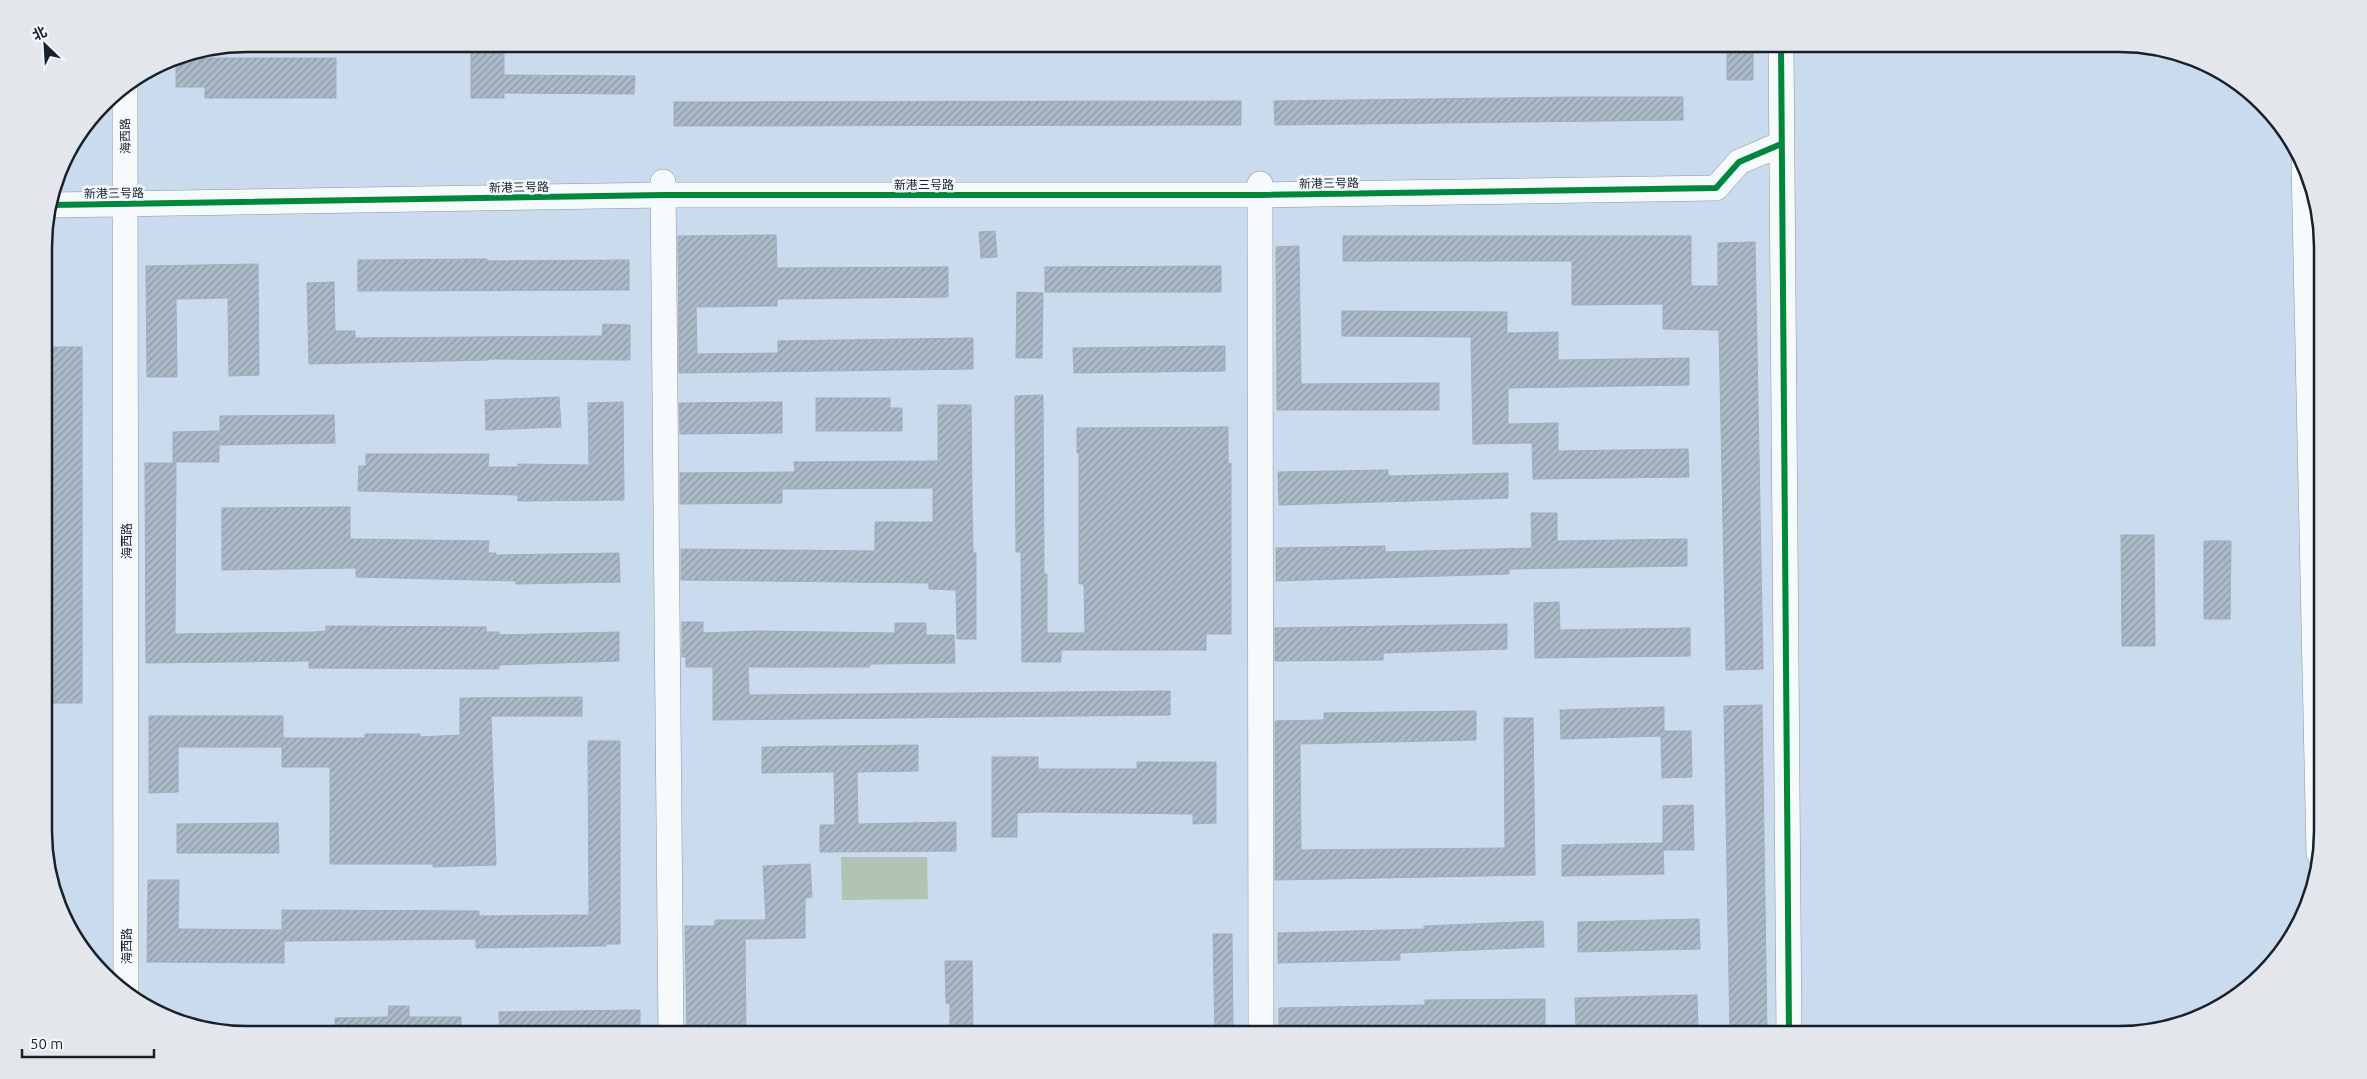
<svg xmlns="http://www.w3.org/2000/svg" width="2367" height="1079" font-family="Ubuntu,'Noto Sans SC',sans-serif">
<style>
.pitch{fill:#b1c4b4}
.building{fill:url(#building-hatch);stroke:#a0adbc}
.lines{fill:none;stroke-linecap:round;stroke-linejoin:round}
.minor-casing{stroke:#8895a3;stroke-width:26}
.minor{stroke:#f7fafc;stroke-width:25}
.cycleway-casing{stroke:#f5f8fc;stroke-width:9}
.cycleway{stroke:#00873e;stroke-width:6}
.labels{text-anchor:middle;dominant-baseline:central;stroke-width:5;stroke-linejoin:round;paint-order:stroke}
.street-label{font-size:12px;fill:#15212d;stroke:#f5f8fc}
.rim{fill:none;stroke:#15212d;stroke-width:2.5}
</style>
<defs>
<pattern id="building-hatch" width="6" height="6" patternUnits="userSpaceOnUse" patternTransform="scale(1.25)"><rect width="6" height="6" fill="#acbac8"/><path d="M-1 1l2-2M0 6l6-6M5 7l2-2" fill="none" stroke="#8b97a3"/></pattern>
</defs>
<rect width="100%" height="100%" fill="#cadbed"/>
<path class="pitch" d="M841 857H927L928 899 842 900Z"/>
<path class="building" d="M471 44H504V75L635 76 634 94 504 93V98H471Z
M1727 44H1753V80H1727Z
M196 54V58H336V98H205V87H176V58Z
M1575 97H1683V120L1275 125 1274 101Z
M1241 101V125L674 126V102Z
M995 231 997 257 981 258 979 232Z
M776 235 777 268 948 267V297L777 299V306L696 307 697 354 778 353V341L973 338V369L679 373 678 236Z
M1343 236H1691V286H1718V243L1755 242 1763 669 1726 670 1719 330 1663 329V304L1572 305V261H1343Z
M1299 246 1301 384 1439 383V410H1277L1276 247Z
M487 259V261L629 260V290L358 291V260Z
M258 264 259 375 229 376 228 298 176 299 177 377H147L146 266Z
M1221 266V292H1045V267Z
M334 282 335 331H355V338L602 336 603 324 630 325V360L489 359V360L309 364 307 283Z
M1017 292 1043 293 1042 358H1016Z
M1342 311 1507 312V333L1558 332V360L1689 358V385L1508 388V424L1558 423V451L1688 449 1689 477 1533 479 1532 443 1473 444 1471 337 1342 336Z
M1225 346V371L1074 373 1073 348Z
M52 347H82V703H52Z
M1043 395 1044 574H1047V633H1085L1084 584H1079V453H1077V428L1228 427V464L1231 463V634H1206V650H1061V662H1022L1021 552H1016L1015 396Z
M559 397 561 427 486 430 485 400Z
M816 398H890V408H902V431H816Z
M623 402 624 500 518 501V495L358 491 359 466H366V454H489L488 467H518V464L589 465 588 403Z
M782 402V433L680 434 679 403Z
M938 405H971L972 504 973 553H976V639H957L956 590 929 589V583L681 580V549L875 551V522H933V488L782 489V503L680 504V473L795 472 794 462 938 461Z
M334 415 335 443 220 445V416Z
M219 431V462H173V432Z
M145 463H176L175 634 314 632 326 631V626L486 627V632H499V635L619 632V661L499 665V669L309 668V661L146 663Z
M1388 470V476L1508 473V498L1279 505 1278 472Z
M350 507V539L489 541 488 553H496V555L619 553 620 582 516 584V581L356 577V568L222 570V508Z
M1531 513H1557V541L1687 539V566L1509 569V574L1276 581V548L1385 546V552L1532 548Z
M2121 535H2154L2155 646H2122Z
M2204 541H2231L2230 619H2204Z
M1559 602 1560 630 1690 628V656L1535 658 1534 603Z
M682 622H703V633L756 631 895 633V623H926V635H954L955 663 870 664V667H748L749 695 1170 691V715L713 720V667H686V657H682Z
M1507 624V649L1383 653V660L1275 661V628Z
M582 697V716H491L496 865 433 867V864H330V767H282V747H178V792L149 793V716H283V738H365V734H420V737L460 735V698Z
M1762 705 1767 1035H1730L1724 706Z
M1664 707V731H1691L1692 777 1662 778 1661 736 1561 739 1560 710Z
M1476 711V740L1300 744 1301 850 1505 848 1504 718H1533L1535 875 1275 880V721L1324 720V713Z
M588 741H620V944H606V946L476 948V939L284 941V963L147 962 148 880H179L178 929 282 930V910L479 911V916L589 915Z
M918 745V771L857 772 858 824 956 822V851L820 852V825H835L834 772 762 773V747Z
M992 757H1038V769H1137V762H1216V823L1193 824V814L1040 812 1017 813V837H992Z
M1693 805 1694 850H1663L1664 874 1562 876V845L1663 843V806Z
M278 823 279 853H177V824Z
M810 864 812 897 805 898V938L745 939 746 1035H687L685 926H715V920H766L763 866Z
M1699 919 1700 949 1578 952V922Z
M1543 921 1544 947 1400 953V960L1278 963V933L1424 929V926Z
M1213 934H1232L1233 1035H1215Z
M945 961H972L973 1035H950V1004L946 1003Z
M1697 995 1698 1026 1576 1028 1575 998Z
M1545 999V1035H1279V1008L1425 1005V1000Z
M389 1006H409V1017H461V1035H335V1018L388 1017Z
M640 1010V1035H500L499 1012Z"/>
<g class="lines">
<defs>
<path id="minor" d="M1781 44 1789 1035
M125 87 126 995
M2304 164 2319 854
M663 182 671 1035
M1260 184 1261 1035
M52 205 663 195H1260L1716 188 1739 162 1781 144"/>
</defs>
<use href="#minor" class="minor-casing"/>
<use href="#minor" class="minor"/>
<defs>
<path id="cycleway" d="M1781 44 1789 1035
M52 205 663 195H1260L1716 188 1739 162 1781 144"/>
</defs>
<use href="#cycleway" class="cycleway-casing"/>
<use href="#cycleway" class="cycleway"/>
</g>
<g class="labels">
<g class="street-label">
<text transform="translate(125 136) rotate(-91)">海西路</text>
<text transform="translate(1329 183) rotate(-1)">新港三号路</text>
<text x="924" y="184">新港三号路</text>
<text transform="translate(519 187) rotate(-1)">新港三号路</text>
<text transform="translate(114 193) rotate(-1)">新港三号路</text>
<text transform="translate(126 541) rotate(-90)">海西路</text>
<text transform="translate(126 946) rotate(-90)">海西路</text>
</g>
</g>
<path d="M0 0H2367V1079H0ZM247 52H2119A195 195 0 0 1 2314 247V831A195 195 0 0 1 2119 1026H247A195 195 0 0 1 52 831V247A195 195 0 0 1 247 52Z" fill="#e3e7eb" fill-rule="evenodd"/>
<path class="rim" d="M247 52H2119A195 195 0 0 1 2314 247V831A195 195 0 0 1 2119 1026H247A195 195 0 0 1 52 831V247A195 195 0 0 1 247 52Z"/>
<g transform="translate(45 45) rotate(335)" stroke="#f5f8fc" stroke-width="4" paint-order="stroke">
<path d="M0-4L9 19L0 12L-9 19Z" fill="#15212d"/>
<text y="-8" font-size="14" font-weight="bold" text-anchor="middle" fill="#15212d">北</text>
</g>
<path d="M22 1049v8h132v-8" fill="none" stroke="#15212d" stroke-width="2.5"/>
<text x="30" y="1049" font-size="15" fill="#15212d" stroke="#f5f8fc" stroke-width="4" paint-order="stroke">50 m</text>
</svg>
